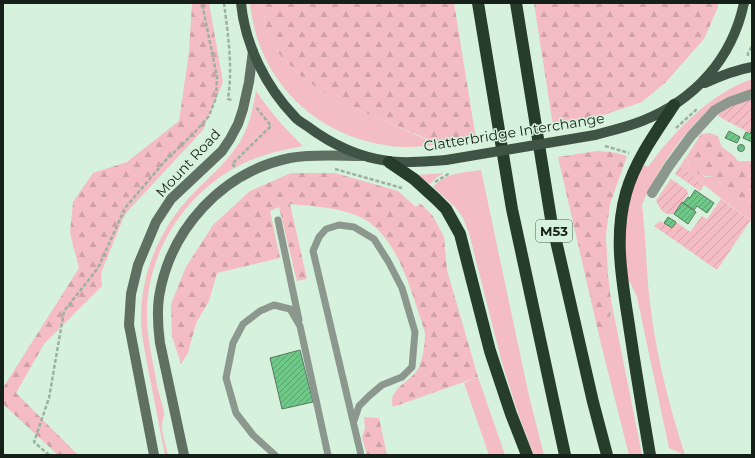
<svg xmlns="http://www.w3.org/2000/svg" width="755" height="458" font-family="Montserrat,sans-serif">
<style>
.grass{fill:#f4bcc3}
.forest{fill:url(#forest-firs)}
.garden{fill:url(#garden-furrows)}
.building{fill:url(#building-hatch);stroke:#5d7662}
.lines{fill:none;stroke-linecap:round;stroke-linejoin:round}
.path{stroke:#9cb2a1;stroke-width:2.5;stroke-dasharray:4 2;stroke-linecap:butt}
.lane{stroke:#8c978e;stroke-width:7}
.street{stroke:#8c978e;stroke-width:10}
.secondary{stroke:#5f7063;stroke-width:10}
.primary{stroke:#405445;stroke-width:10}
.highway{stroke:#263d2c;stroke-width:12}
.primary-bridge{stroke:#405445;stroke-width:10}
.labels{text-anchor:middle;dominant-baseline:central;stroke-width:3;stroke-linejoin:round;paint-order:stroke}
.shield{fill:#d6f2dc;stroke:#4f5f53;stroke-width:1}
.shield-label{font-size:13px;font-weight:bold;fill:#152018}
.street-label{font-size:14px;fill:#152018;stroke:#d6f2dc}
</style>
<defs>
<pattern id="forest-firs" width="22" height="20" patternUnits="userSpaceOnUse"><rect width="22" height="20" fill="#f4bcc3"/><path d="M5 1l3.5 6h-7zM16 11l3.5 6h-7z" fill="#d0a1a7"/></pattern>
<pattern id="garden-furrows" width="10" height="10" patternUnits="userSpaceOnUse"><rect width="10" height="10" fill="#f4bcc3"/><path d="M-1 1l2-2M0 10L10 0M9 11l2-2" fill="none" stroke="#d0a1a7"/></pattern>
<pattern id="building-hatch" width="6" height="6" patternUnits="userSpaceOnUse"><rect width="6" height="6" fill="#6fc888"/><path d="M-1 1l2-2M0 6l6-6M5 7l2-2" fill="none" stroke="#5aa26e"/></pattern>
</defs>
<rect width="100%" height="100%" fill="#d6f2dc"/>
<path class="grass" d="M250 3H263L266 29 279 54 302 77 334 100 376 117 429 141 443 144C424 146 404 149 385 145 312 134 257 77 250 3Z
M752 79V90C740 93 725 96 715 105 685 129 657 169 642 205 646 237 646 270 650 303 656 355 669 405 685 455L669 448 637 297 631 284 625 276 626 217 633 186 644 165 648 167C673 132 711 93 752 79Z
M256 91C270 111 285 129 303 146 281 150 260 155 240 165 183 194 144 257 147 321 148 344 154 367 158 390 160 397 163 406 164 413 164 417 162 421 162 425 162 435 166 446 168 455H165C159 426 154 398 148 369 145 350 140 331 141 312 143 270 159 232 187 200 207 178 231 161 244 134 251 120 253 106 256 91Z
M687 156 689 164 705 177H716C722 187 727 193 737 197L750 221 680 166Z
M481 170 529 396 544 455H534L519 416 502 363 469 233 463 218 455 207 433 187C448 172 461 173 481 170Z
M444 173 436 178 430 184 418 175Z
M611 300 642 455H629L601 344 610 328Z
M478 377 505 455H489L464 383Z"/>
<path class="forest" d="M192 3H209L223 82 203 130 125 214 101 273 102 286 44 344 16 393 78 455H58L3 404V388L79 268 70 233 73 202 93 173 127 162 179 121 189 52Z
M263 3H454L476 139 443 144 436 143 376 117 334 100 302 77 279 54 266 29Z
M534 3H718V7L704 39 666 82 642 102 592 119 553 126Z
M709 133C724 136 717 142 723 148 729 152 734 155 738 161H750L752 163V222L750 221 737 197C727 193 722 187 716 177 700 176 691 174 687 156L701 134Z
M597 151 612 152 627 156 610 204 606 235 608 275 611 300 610 328 601 344 558 157Z
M291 173H335L398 191 416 207 420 203 433 216 444 237 447 270 478 377 393 407C387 388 412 382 419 367 423 357 425 344 425 334 424 327 420 318 418 311 408 280 396 242 369 222 349 208 314 206 290 204L307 279 297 281 279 207 270 211 280 258 217 273 209 301 196 323 188 353 181 364 172 336 171 304 186 267 213 225 250 191Z
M364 417 379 418 387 455H367L362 437 365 428Z"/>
<path class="garden" d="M752 98V129L750 133 725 120 716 114 726 106Z
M680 166 704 185 700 191 675 174Z
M671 179 687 190 688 194 674 214C664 216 659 208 656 200Z
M721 199 750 221 717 270 654 226 660 221 672 228 676 222 690 232 702 216 707 219Z"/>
<path class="building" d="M752 129V142L743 138 746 132 750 134Z
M729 131 740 137 737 143 725 138Z
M737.5 148a3.5 3.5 0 1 1 7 0a3.5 3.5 0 1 1-7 0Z
M695 190 714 203 707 213 697 206 694 210 683 203 688 197 690 198Z
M682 202 696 212 688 224 674 214Z
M668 217 676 222 672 228 664 223Z
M300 350 313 402 282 409 270 358Z"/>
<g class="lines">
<path class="path" d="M224 3C228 35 233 66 228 99L232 100
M748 56V53L752 46
M676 128 697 109
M605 146 629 153
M235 167 232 164 271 126 256 107
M335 169 402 188
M435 182 450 173
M49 455 34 442 49 398 64 311 98 268 125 208 165 161 195 132 209 116 216 98 217 77 202 3"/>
<path class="lane" d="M278 220 299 320
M354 421 359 406 369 396 382 385 402 377 412 367 415 332 402 288 388 261 374 239 354 227 339 225 326 229 319 237 313 251 361 455
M275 455 253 435 236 413 226 378 233 343 243 324 260 311 274 305 290 309 300 326 328 455"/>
<path class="street" d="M652 193 669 166 691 136 715 110 729 102 752 94"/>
<path class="secondary" d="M154 455 129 325 131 294 138 265 156 222 171 199 222 151 230 139 238 124 243 109 249 82 253 51
M184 455 160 343C158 328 157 312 159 297 170 229 222 172 290 158 313 154 339 156 363 156"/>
<path class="primary" d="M241 3C245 45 266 87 295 117 298 121 303 123 307 126 331 144 358 157 388 161 407 164 427 161 446 160
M705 83C720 76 735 70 752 67
M595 135C610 131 627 127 642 121 695 100 732 59 744 3"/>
<path class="highway" d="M478 3 512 209 565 455
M516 3 551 219 593 402 607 455
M389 162 414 179 436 199 446 209 460 234 490 351 511 414 527 455
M650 455C643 414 636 373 630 332 623 285 613 239 626 193 635 161 656 132 674 105"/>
<path class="primary-bridge" d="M446 160 595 135"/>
</g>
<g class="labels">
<rect class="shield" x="536" y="220" width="36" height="22" rx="3"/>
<g class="shield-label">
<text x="554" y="231">M53</text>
</g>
<g class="street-label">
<text transform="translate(514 132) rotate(-9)">Clatterbridge Interchange</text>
<text transform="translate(188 163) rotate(-47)">Mount Road</text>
</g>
</g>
<rect width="755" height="458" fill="none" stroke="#152018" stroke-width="8"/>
</svg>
